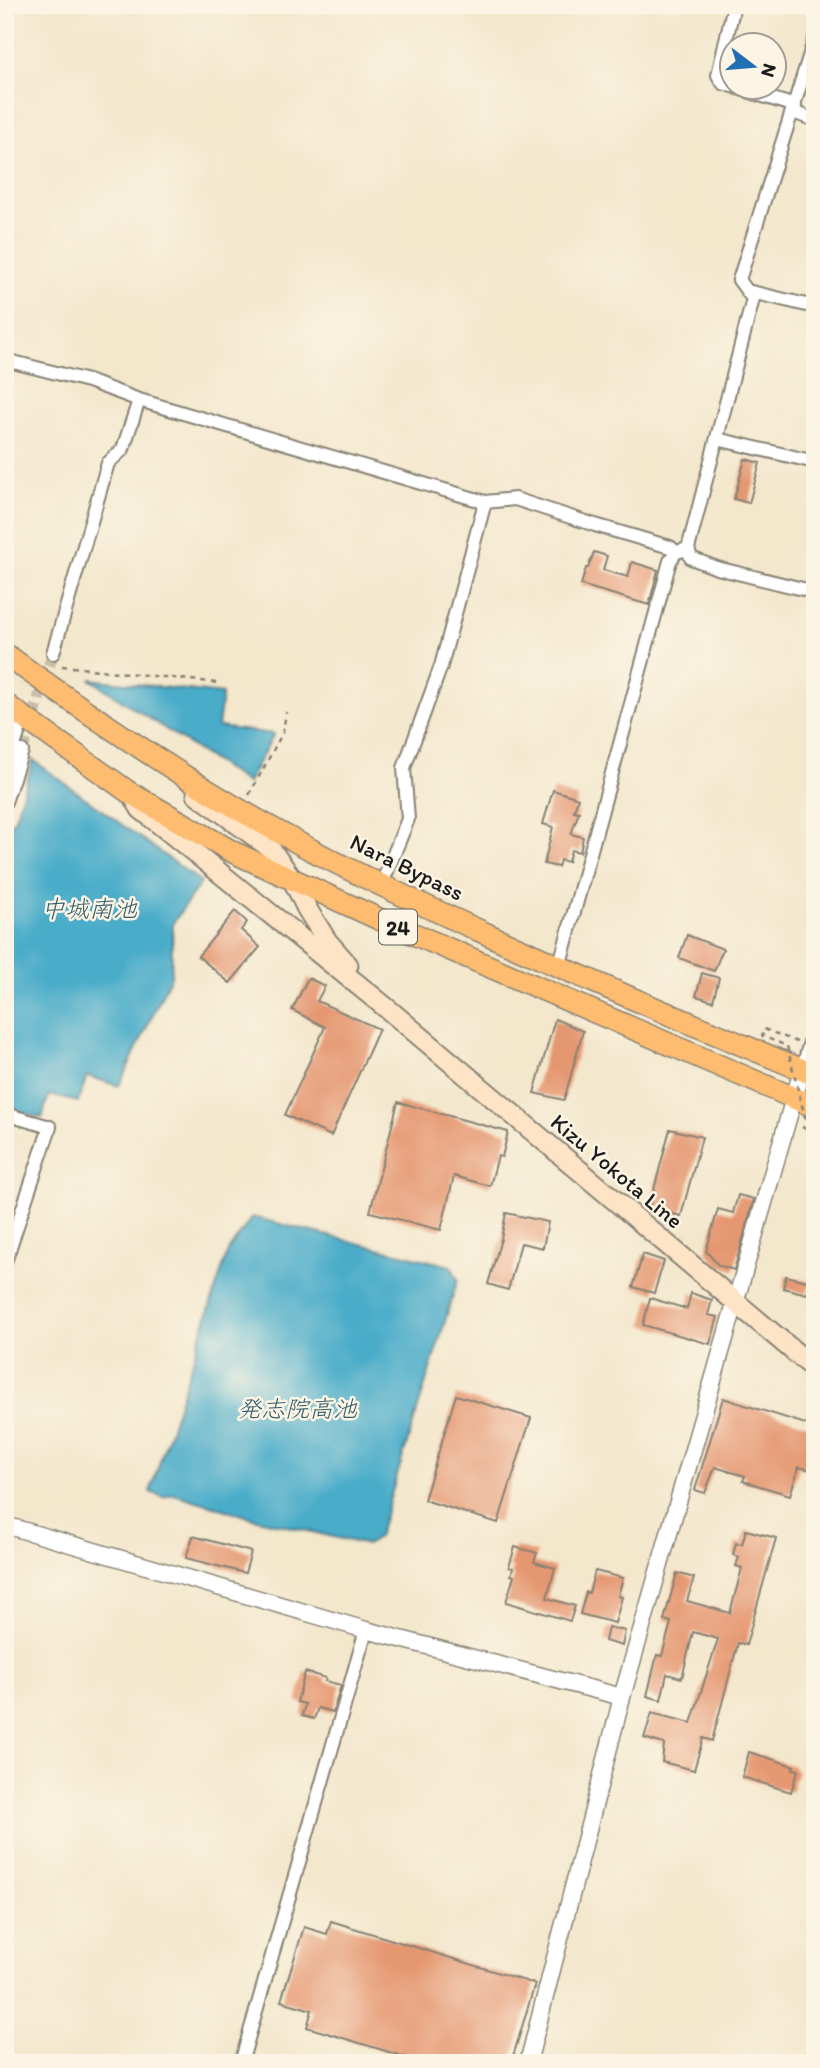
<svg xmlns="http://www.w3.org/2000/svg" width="820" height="2068" font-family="Itim,'Klee One',sans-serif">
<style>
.water{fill:#4aacc9;stroke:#336472;stroke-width:2}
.building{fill:#e59771}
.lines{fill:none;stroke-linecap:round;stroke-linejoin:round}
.minor-tunnel{stroke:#c8bea9;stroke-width:12;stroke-dasharray:12 6;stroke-linecap:butt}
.minor-casing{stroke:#888274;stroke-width:16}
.tertiary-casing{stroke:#888274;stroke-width:19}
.secondary-casing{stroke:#888274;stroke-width:23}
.trunk-casing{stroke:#888274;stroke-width:24}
.path{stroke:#888274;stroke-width:2.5;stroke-dasharray:5 5;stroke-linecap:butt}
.minor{stroke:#fff;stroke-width:12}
.tertiary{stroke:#fff;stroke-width:16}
.secondary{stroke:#fee4c6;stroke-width:19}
.trunk{stroke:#fdbc70;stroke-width:21}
.path-bridge{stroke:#888274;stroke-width:2.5;stroke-dasharray:5 5;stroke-linecap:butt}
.labels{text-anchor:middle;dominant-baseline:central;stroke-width:5;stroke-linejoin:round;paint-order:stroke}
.shield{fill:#fcf5e5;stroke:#5f5d58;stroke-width:2}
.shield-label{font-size:21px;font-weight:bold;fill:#1c1c1c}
.street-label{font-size:23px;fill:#1c1c1c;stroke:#fcf5e5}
.water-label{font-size:24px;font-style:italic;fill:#315d6a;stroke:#fcf5e5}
</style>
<rect width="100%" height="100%" fill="#fcf5e5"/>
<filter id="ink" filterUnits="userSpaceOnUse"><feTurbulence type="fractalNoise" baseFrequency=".0143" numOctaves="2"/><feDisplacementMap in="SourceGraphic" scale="14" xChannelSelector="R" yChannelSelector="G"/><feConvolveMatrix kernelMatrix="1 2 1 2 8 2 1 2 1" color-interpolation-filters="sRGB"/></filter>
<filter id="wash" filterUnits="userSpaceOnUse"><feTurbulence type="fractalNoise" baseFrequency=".00686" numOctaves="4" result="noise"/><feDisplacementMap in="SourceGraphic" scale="28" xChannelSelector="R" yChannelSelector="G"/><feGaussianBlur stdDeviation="1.57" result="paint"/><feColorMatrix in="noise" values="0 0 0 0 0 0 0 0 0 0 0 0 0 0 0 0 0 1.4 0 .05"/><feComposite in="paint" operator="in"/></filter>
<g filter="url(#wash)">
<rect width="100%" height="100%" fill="#f3e7cc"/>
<path class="water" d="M90 679 222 694 218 727 274 734 247 783Z
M33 760 201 882 173 923 171 976 119 1086 87 1076 78 1102 49 1095 42 1118 5 1108V832L15 818Z
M252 1217 451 1266 458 1279 378 1537 367 1545 253 1518 174 1494 163 1497 150 1492 228 1251Z"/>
<g id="blocks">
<path class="building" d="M745 459 760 463 749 503 734 499Z
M594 552 607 556 603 570 628 577 632 562 658 570 649 605 581 585 586 568H588Z
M553 790 578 798 574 811 579 812 571 834 583 837 580 852 571 850 568 862 560 860 558 867 544 864 553 827 543 824Z
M235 911 247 922 241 930 260 947 230 983 198 956Z
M687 935 723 949 714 971 679 958Z
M702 973 719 978 713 1001 696 996Z
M308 978 325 986 317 1001 379 1029 331 1136 285 1115 325 1027 292 1010Z
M555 1019 583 1031 564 1100 534 1093Z
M398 1102 508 1132 502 1157 498 1156 490 1186 454 1176 441 1230 370 1212Z
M670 1129 702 1137 681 1216 649 1208Z
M738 1195 754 1199 734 1270 718 1265 706 1251 718 1209 733 1213Z
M506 1213 548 1222 543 1248 521 1243 508 1290 488 1284 501 1239Z
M643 1254 664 1261 654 1293 633 1287Z
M786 1276 811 1282 807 1294 783 1288Z
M691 1293 712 1300 708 1315 718 1317 710 1344 643 1325 650 1298 687 1309Z
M456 1395 531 1418 498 1523 424 1500Z
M723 1398 815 1427V1471L799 1467 790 1495 743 1481 745 1476 715 1467 705 1493 695 1490Z
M746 1530 776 1538 746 1645 738 1643 712 1741 703 1738 694 1770 662 1762 664 1744 644 1738 652 1713 691 1723 718 1639 693 1632 682 1678 667 1674 661 1700 647 1696 657 1655 662 1656 671 1622 664 1620 677 1573 694 1578 687 1601 730 1613 742 1568 736 1566 739 1557 733 1555 736 1543 742 1544Z
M193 1536 251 1552 245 1573 186 1558Z
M515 1547 537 1553 534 1562 555 1568 547 1598 575 1606 570 1621 506 1602 514 1576 511 1575 513 1568 509 1567Z
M595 1571 623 1578 618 1596 622 1597 615 1623 580 1614 586 1592 589 1593Z
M608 1627 625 1631 622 1646 605 1641Z
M305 1672 326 1678 325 1681 341 1685 333 1712 318 1708 314 1719 302 1716 305 1704 297 1702Z
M749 1752 794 1766 793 1769 798 1770 791 1792 742 1777Z
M331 1921 535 1984 511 2063H425L307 2027 312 2010 281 2001 304 1927 327 1934Z"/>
</g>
</g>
<g filter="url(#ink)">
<use href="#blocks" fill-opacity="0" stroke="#888274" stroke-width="2"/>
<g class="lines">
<path class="minor-tunnel" d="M22 751 53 653"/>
<defs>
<path id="minor" d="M732 86 723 83 718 75 734 5
M738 88 795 106
M793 112 815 120
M747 291 815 307
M5 360 88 381 139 400 485 502 515 499 595 525 670 547 676 552
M717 439 815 462
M688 549 691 558 717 568 815 592
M53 653 108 463 123 449 139 400
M5 774 23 718
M5 802 22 751
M381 886 408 819 404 768 441 666 485 502
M559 967 670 561 676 552 688 549 753 299 739 280 815 38
M802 1070 815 1025
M5 1114 50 1127 5 1262
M241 2063 366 1630"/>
<path id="tertiary" d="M5 1525 366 1630 622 1697
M528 2063 622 1697 802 1070"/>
<path id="secondary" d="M197 794 269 847 293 880 307 909 327 941 348 965
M135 799 141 809 389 1010 815 1369"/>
<path id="trunk" d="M5 654C91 716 183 779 275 830 344 869 416 902 489 935 596 984 705 1030 815 1075
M5 704 130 793 233 852 379 919 815 1107"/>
</defs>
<use href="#minor" class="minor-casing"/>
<use href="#tertiary" class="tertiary-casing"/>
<use href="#secondary" class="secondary-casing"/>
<use href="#trunk" class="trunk-casing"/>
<path class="path" d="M62 666 219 683
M249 795 283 732 286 712
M802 1127 815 1133"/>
<use href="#minor" class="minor"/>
<use href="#tertiary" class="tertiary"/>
<use href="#secondary" class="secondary"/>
<use href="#trunk" class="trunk"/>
<path class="path-bridge" d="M797 1042 764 1029 762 1036 787 1046 806 1121 815 1124"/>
</g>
</g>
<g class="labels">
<rect class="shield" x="379" y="909.5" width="38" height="35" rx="5"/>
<g class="shield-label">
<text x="398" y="927">24</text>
</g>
<g class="street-label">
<text transform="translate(407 867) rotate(26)">Nara Bypass</text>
<text transform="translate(617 1171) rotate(40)">Kizu Yokota Line</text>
</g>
<g class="water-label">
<text x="89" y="908">中城南池</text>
<text x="297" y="1408">発志院高池</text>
</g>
</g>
<rect width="820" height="2068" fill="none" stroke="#fcf5e5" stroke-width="28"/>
<g transform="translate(753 66) rotate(106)"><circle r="33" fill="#fcf5e5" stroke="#a29e95" stroke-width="2"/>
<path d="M0-5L12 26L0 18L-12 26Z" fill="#1f6fb2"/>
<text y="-10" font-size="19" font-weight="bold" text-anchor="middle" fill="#1c1c1c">N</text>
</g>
</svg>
